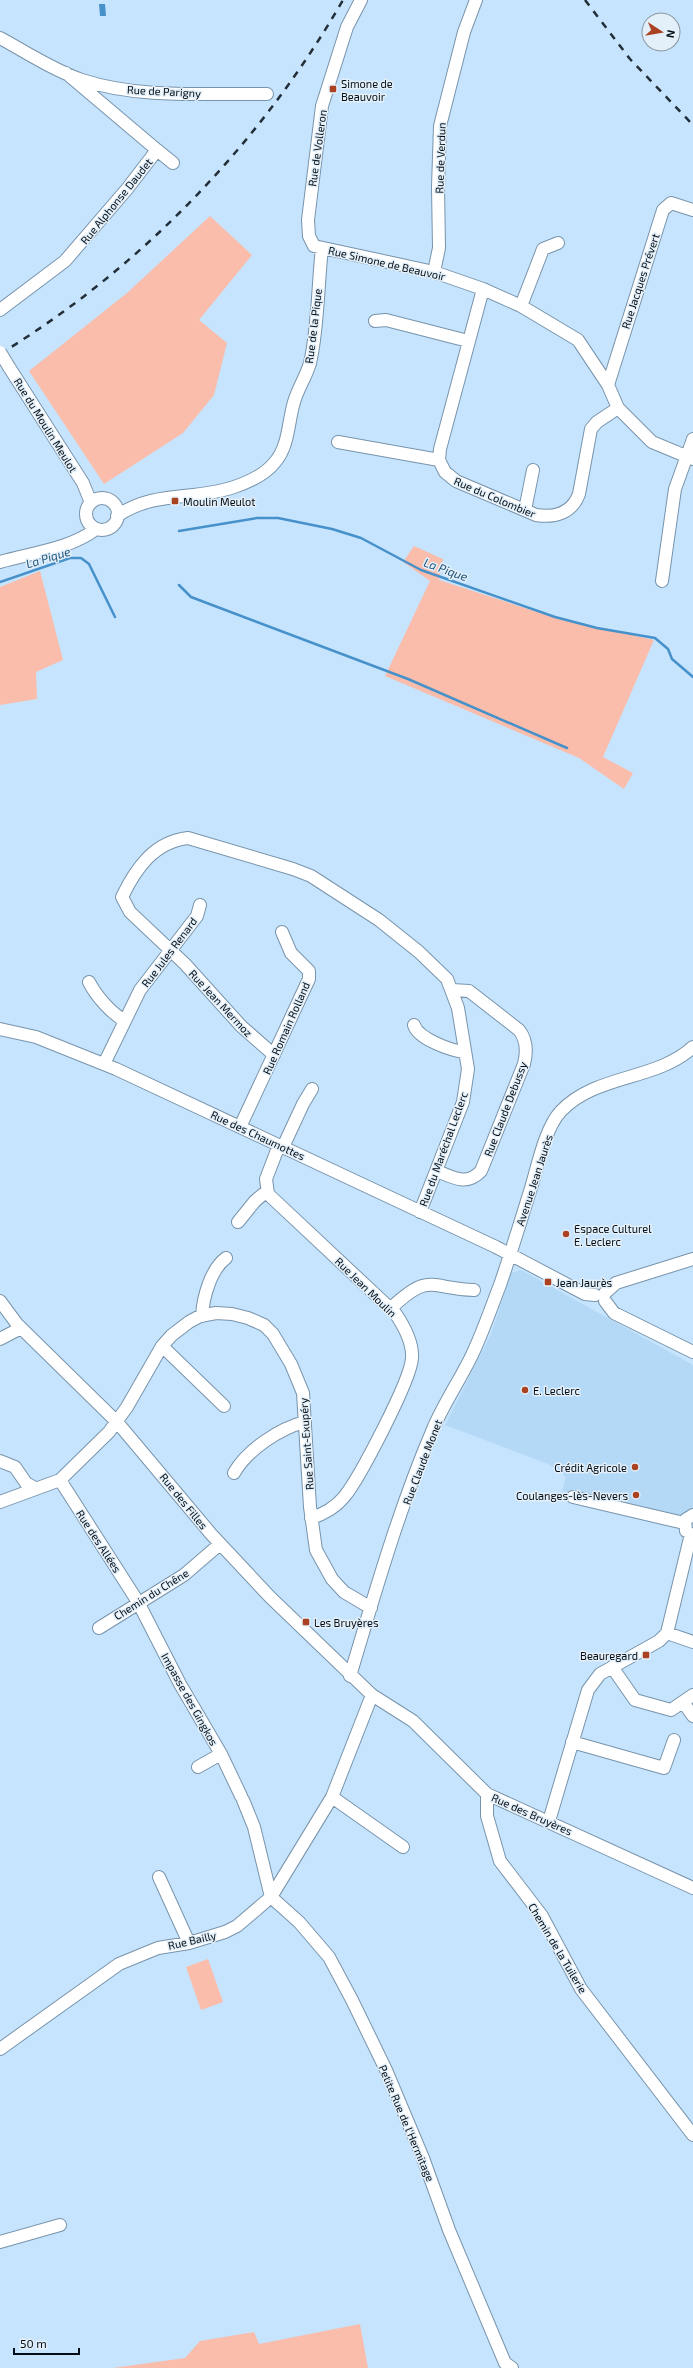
<svg xmlns="http://www.w3.org/2000/svg" width="693" height="2368" font-family="'Exo 2',sans-serif">
<style>
.built{fill:#b4d9f7}
.green{fill:#fabdab}
.water{fill:#4691ca}
.lines{fill:none;stroke-linecap:round;stroke-linejoin:round}
.stream{stroke:#4691ca;stroke-width:2.5}
.minor-casing{stroke:#7894ab;stroke-width:14}
.minor{stroke:#fff;stroke-width:12}
.rail{stroke:#222e38;stroke-width:2.5;stroke-dasharray:7 7;stroke-linecap:butt}
.minor-bridge-casing{stroke:#7894ab;stroke-width:14;stroke-linecap:butt}
.minor-bridge{stroke:#fff;stroke-width:12}
.poi-dot{fill:#aa4222;stroke:#e3eff9;stroke-width:1.5}
.labels{text-anchor:middle;dominant-baseline:central;stroke-width:3;stroke-linejoin:round;paint-order:stroke}
.poi-label{font-size:11px;fill:#040d15;stroke:#e3eff9;text-anchor:start}
.street-label{font-size:11px;fill:#040d15;stroke:#e3eff9}
.water-label{font-size:12px;font-style:italic;fill:#20567e;stroke:#e3eff9}
</style>
<rect width="100%" height="100%" fill="#c6e4fe"/>
<path class="built" d="M521 1270 693 1365V1507L680 1518 562 1491 566 1477 548 1464 445 1425 491 1334 511 1273Z"/>
<path class="green" d="M210 216 252 255 199 320 227 343 214 395 183 433 104 484 29 371 127 293Z
M414 546 443 559 439 580 559 619 654 640 603 757 633 773 624 789 579 758 385 676 430 581 403 562Z
M40 571 63 660 36 672 37 699 0 705V587Z
M208 1959 223 2002 201 2010 186 1967Z
M360 2324 368 2368H113L185 2358 200 2341 254 2332 259 2344Z"/>
<path class="water" d="M99 4H105L106 16H100Z"/>
<g class="lines">
<path class="stream" d="M179 531 257 518H278L332 529 361 538 421 570 555 617 597 628 655 638 668 649 672 659 693 677
M0 582 70 558H81L89 564 115 617
M179 585 191 597 408 679 567 748"/>
<defs>
<path id="minor" d="M361 0 347 27 322 106 308 220 309 236 314 246 434 272 483 289 521 306 578 340 608 385 618 408 652 442 693 459
M0 38C26 52 53 70 82 80 140 99 206 93 267 94
M157 150 173 163
M434 272 439 248 438 187 440 126 464 32 476 0
M483 289 440 449 439 460 445 472 456 481 536 515C555 518 572 513 579 494L591 429 597 422 618 408
M521 306 543 249 558 243
M0 310 65 261 127 189 157 150 66 73
M375 321 386 320 468 341
M9 367 83 483 91 503
M608 385 663 210 671 203 693 210
M338 442 439 460
M86 514a16 16 0 1 1 32 0a16 16 0 1 1-32 0Z
M525 510 533 470
M117 516C155 490 193 501 234 487 249 482 265 475 275 462 289 446 288 422 294 402 298 388 306 377 310 363 318 330 318 282 322 248
M0 562C31 553 70 549 96 529
M662 581 675 489 693 439
M89 982C96 996 111 1013 125 1021
M414 1025C418 1039 452 1051 465 1052
M0 1029 36 1037 116 1069 496 1247 585 1294 595 1295
M274 1055 241 1026 185 964 130 912 122 897C136 868 154 842 188 838L293 869 311 876 379 920 419 952 447 979 458 1008 468 1069 463 1102 420 1212
M104 1064 140 990 197 916 200 905
M240 1127 309 979V971L291 953 282 932
M279 1145 266 1179 268 1194 395 1313C404 1326 413 1342 412 1358 411 1380 359 1479 344 1497 335 1508 324 1514 311 1518
M283 1147 303 1104 312 1089
M437 1171C454 1178 467 1186 481 1171L524 1064C527 1052 527 1040 519 1030L469 991 452 990
M238 1222 255 1201 267 1191
M605 1293 616 1283 693 1259
M0 1301 17 1324 117 1422 211 1534 270 1597 372 1695 413 1721 487 1794 693 1888
M605 1301 614 1313 693 1352
M391 1308C430 1272 428 1288 474 1290
M202 1316C203 1297 211 1269 226 1258
M0 1339 21 1328
M162 1346 224 1406
M0 1461 15 1467 26 1483 35 1488
M234 1473C247 1450 280 1428 305 1422
M60 1480 138 1602 180 1684 221 1754 241 1796
M573 1497 684 1523
M0 1502 60 1480 109 1432 127 1407 162 1346 172 1335 189 1322 200 1316 216 1313 232 1314 248 1318 264 1325 273 1334 291 1364 303 1393 310 1507 316 1550 332 1579 344 1592 371 1608
M686 1531 685 1520 693 1515
M99 1628 184 1575 220 1544
M667 1633 693 1642
M612 1667 635 1700 671 1710 693 1695
M350 1676C375 1593 399 1508 433 1429 444 1403 460 1380 472 1355 483 1332 491 1308 500 1285 511 1253 521 1220 531 1188 538 1165 545 1128 561 1111 596 1074 656 1081 693 1047
M683 1702 693 1716
M572 1742 664 1768 674 1740
M198 1767 221 1754
M487 1794V1816L500 1861 542 1916 581 1989 693 2135
M332 1797 403 1847
M243 1800 254 1827 271 1897 299 1922 329 1957 352 2000 386 2070 423 2158 449 2230 505 2363 512 2368
M549 1821 588 1690 600 1674 659 1641 667 1633 691 1534
M159 1877 189 1943
M0 2049 119 1964 158 1948 189 1943 225 1932 237 1926 271 1897 332 1797 372 1695
M0 2242 60 2225"/>
</defs>
<use href="#minor" class="minor-casing"/>
<use href="#minor" class="minor"/>
<path class="rail" d="M585 0 630 59 693 125
M0 354C142 267 260 144 343 0"/>
<defs>
<path id="minor-bridge" d="M0 352 9 367"/>
</defs>
<use href="#minor-bridge" class="minor-bridge-casing"/>
<use href="#minor-bridge" class="minor-bridge"/>
</g>
<g class="poi-dot">
<rect x="329" y="85" width="8" height="8" rx="2"/>
<rect x="171" y="497" width="8" height="8" rx="2"/>
<circle cx="566" cy="1234" r="4"/>
<rect x="544" y="1278" width="8" height="8" rx="2"/>
<circle cx="525" cy="1390" r="4"/>
<circle cx="635" cy="1467" r="4"/>
<circle cx="636" cy="1495" r="4"/>
<rect x="302" y="1618" width="8" height="8" rx="2"/>
<rect x="642" y="1651" width="8" height="8" rx="2"/>
</g>
<g class="labels">
<g class="poi-label">
<text x="341" y="83">Simone de<tspan x="341" dy="13">Beauvoir</tspan></text>
<text x="183" y="501">Moulin Meulot</text>
<text x="574" y="1228">Espace Culturel<tspan x="574" dy="13">E. Leclerc</tspan></text>
<text x="556" y="1282">Jean Jaurès</text>
<text x="533" y="1390">E. Leclerc</text>
<text x="627" y="1467" text-anchor="end">Crédit Agricole</text>
<text x="628" y="1495" text-anchor="end">Coulanges-lès-Nevers</text>
<text x="314" y="1622">Les Bruyères</text>
<text x="638" y="1655" text-anchor="end">Beauregard</text>
</g>
<g class="street-label">
<text transform="translate(164 91) rotate(3)">Rue de Parigny</text>
<text transform="translate(317 148) rotate(-82)">Rue de Volleron</text>
<text transform="translate(440 158) rotate(-88)">Rue de Verdun</text>
<text transform="translate(116 201) rotate(-51)">Rue Alphonse Daudet</text>
<text transform="translate(387 263) rotate(13)">Rue Simone de Beauvoir</text>
<text transform="translate(640 281) rotate(-72)">Rue Jacques Prévert</text>
<text transform="translate(313 326) rotate(-83)">Rue de la Pique</text>
<text transform="translate(46 425) rotate(58)">Rue du Moulin Meulot</text>
<text transform="translate(495 497) rotate(23)">Rue du Colombier</text>
<text transform="translate(169 952) rotate(-53)">Rue Jules Renard</text>
<text transform="translate(221 1003) rotate(47)">Rue Jean Mermoz</text>
<text transform="translate(286 1028) rotate(-66)">Rue Romain Rolland</text>
<text transform="translate(505 1109) rotate(-69)">Rue Claude Debussy</text>
<text transform="translate(258 1135) rotate(25)">Rue des Chaumottes</text>
<text transform="translate(443 1149) rotate(-70)">Rue du Maréchal Leclerc</text>
<text transform="translate(534 1180) rotate(-72)">Avenue Jean Jaurès</text>
<text transform="translate(366 1287) rotate(44)">Rue Jean Moulin</text>
<text transform="translate(306 1444) rotate(-94)">Rue Saint-Exupéry</text>
<text transform="translate(422 1462) rotate(-69)">Rue Claude Monet</text>
<text transform="translate(184 1501) rotate(51)">Rue des Filles</text>
<text transform="translate(99 1541) rotate(57)">Rue des Allées</text>
<text transform="translate(151 1594) rotate(-32)">Chemin du Chêne</text>
<text transform="translate(190 1699) rotate(61)">Impasse des Gingkos</text>
<text transform="translate(532 1814) rotate(24)">Rue des Bruyères</text>
<text transform="translate(192 1940) rotate(-13)">Rue Bailly</text>
<text transform="translate(558 1948) rotate(59)">Chemin de la Tuilerie</text>
<text transform="translate(407 2123) rotate(67)">Petite Rue de l'Hermitage</text>
</g>
<g class="water-label">
<text transform="translate(48 557) rotate(-17)">La Pique</text>
<text transform="translate(446 569) rotate(20)">La Pique</text>
</g>
</g>
<g transform="translate(661 32) rotate(102)"><circle r="19" fill="#e3eff9" stroke="#8a959e"/>
<path d="M0-3L7 15L0 10L-7 15Z" fill="#aa4222"/>
<text y="-6" font-size="11" font-weight="bold" text-anchor="middle" fill="#040d15">N</text>
</g>
<path d="M14 2348v6h65v-6" fill="none" stroke="#040d15" stroke-width="2"/>
<text x="20" y="2348" font-size="12" fill="#040d15" stroke="#e3eff9" stroke-width="3" paint-order="stroke">50 m</text>
</svg>
